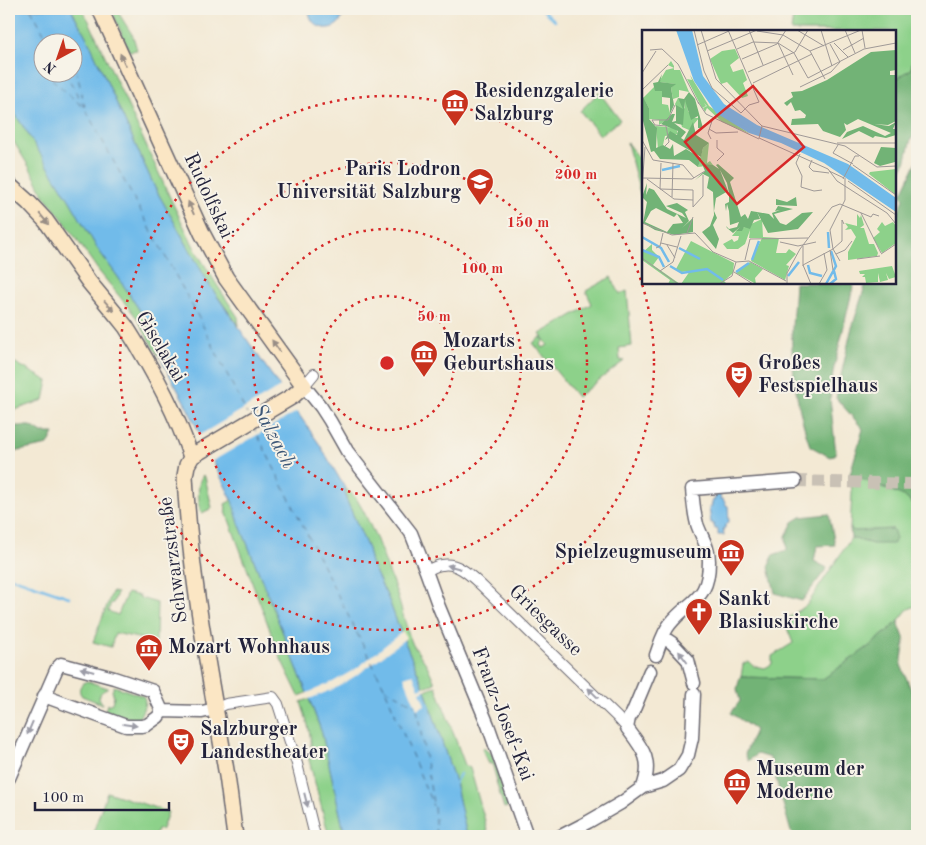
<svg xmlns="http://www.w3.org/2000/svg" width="926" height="845" font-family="'Old Standard TT',serif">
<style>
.green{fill:#8dd18a;stroke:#587a62}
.forest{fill:#72b376;stroke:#4a6a58}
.water{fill:#71bbea;stroke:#4a6e92;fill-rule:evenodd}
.pier{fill:#f3e9d4}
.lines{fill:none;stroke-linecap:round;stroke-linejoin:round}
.stream{stroke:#71bbea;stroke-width:2.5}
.ferry{stroke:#3e5878;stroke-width:1;stroke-dasharray:6 5;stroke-linecap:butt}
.tertiary-tunnel{stroke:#c9c1b5;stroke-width:12;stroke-dasharray:12 6;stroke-linecap:butt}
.minor-casing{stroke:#6b6871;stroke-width:12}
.tertiary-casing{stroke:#6b6871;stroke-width:15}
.secondary-casing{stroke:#6b6871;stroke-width:18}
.minor{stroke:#fff;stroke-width:10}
.tertiary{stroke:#fff;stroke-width:12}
.secondary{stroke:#fbe6c4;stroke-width:15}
.oneway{fill:#998e86}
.oneway2{fill:#9c9ca7}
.ring{fill:none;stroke:#d62828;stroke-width:2.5;stroke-dasharray:2.5 5}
.labels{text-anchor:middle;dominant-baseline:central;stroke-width:4;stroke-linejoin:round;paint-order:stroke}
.poi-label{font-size:20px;font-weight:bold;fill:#22223b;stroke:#f7f3e8;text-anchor:start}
.street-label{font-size:20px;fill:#22223b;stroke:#f7f3e8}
.water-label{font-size:21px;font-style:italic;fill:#3e5878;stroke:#f7f3e8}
.inset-river{fill:none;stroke:#71bbea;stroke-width:2.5}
.inset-road{fill:none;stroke:#9f9997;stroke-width:1}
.view{fill:#d62828;fill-opacity:0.15;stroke:#d62828;stroke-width:2.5}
.inset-edge{fill:none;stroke:#22223b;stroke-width:2.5}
.centre{fill:#d62828;stroke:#f7f3e8;stroke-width:2.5}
.ring-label{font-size:15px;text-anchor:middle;font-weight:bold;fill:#d62828;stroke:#f7f3e8;stroke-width:4;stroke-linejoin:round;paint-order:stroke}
</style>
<rect width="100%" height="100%" fill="#f7f3e8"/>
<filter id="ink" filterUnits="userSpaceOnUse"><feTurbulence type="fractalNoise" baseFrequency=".02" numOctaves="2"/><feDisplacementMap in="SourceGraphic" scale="10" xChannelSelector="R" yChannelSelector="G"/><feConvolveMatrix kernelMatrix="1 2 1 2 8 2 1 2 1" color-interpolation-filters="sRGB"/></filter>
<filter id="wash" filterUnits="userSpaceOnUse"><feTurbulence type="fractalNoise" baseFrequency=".0096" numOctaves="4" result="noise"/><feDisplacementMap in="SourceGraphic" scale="20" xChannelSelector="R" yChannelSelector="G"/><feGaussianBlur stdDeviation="1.12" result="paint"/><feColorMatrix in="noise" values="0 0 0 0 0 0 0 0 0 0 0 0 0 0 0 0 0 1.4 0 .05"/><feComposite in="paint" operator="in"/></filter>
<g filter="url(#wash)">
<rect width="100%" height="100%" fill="#f3e9d4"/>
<path class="green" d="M71 9H82L89 21 173 204 196 251 217 285 238 317 239 326 210 286 155 188 89 42Z
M111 9H116L133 36 137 50 129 51Z
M794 9H917V32L911 69 895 80V31H791Z
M599 92 620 120 600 135 580 111Z
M9 104 70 201 97 248 118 277 155 334 162 360 154 349 137 318 98 270 64 221 45 197 31 170 9 134Z
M627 143 641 161 643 160 644 199 642 201Z
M611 277 620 294 627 291 632 346 619 348 620 360 624 361 577 397 533 343 541 337 544 341 541 344 543 348 548 345 540 334 592 304 586 291Z
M12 361 48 381 44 400 9 412V407L16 395 9 392V388L10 385 9 383V367Z
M850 474 904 496 917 508V605L907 610 898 622 871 645 823 679 741 677 743 664 748 661 753 666 765 668 772 664V656L793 643 787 628 788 618 807 605 846 546 851 538 873 544 893 529 854 531 850 528 852 493Z
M203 475 205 477 212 508 202 513 200 510C199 500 196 484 203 475Z
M345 488 356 498 364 512 377 540 396 591 409 635 413 645 427 665 435 683 424 687 401 633 388 598 371 563 368 549 346 499Z
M232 500 239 523 307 693 299 696 280 657 225 509 226 508 225 504Z
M112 592 117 593 113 603H111L108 611 118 615 127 593 140 596V598L157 603 156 642 115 633 111 647 93 642Z
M87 681 108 688 107 689C102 691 100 693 99 698L102 703V704L82 696C77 690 80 684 87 681Z
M114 686 143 696C148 702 142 711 139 718L135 720 105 710 107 705 112 703 114 696 112 691Z
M436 686 465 765 470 768 485 821 488 836H467L455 782 425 690Z
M309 699 322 733 345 836H329L309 760 308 755 311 752C312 735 306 718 301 702Z
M484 748 487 751 492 754 508 807 504 808 496 781H497L492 763 489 764 482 749Z
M107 792 168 812 162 829 157 830 155 835 156 836H92Z"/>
<path class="forest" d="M917 32V134L911 139 905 163 895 185V80L911 69Z
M917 161V508L904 496 850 474 863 429 836 398 851 331 866 283 895 282V221L904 199 901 195Z
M795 283H854L833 372 830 398 836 454 830 457 810 446C799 414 793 381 792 348 791 326 794 304 795 283Z
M9 426H31L42 433H54L48 445 9 453Z
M829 514 835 545 817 546 814 561 827 568 802 601 775 593 769 567 773 555 787 550 786 536 793 522 801 517Z
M850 528 854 531 893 529 896 539 893 544H873L851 538Z
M898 622 905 640 901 665 917 704V836H795L791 832 770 758 757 754 748 761 745 754 755 730 731 713 740 701 737 689 740 677 823 679 871 645Z"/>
<path class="water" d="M9 9H71L89 42 155 188 210 286 320 445 345 488 346 499 368 549 371 563 388 598 401 633 425 690 455 782 467 836H345L322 733 307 693 239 523 232 500 186 405 163 363 155 334 118 277 97 248 70 201 9 104ZM42 42H72V72H42Z
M309 9H343C345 34 309 35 309 9Z
M715 494H720L721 499H723L726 505 728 506 729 522 725 526V528L723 529 724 535H718V529H715L713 523H711L709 507H711L713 500H715Z"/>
<path class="pier" d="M282 386 300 410 211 462 198 436Z
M403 631 406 638 360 673 336 688 307 700 305 694 333 682 357 668Z
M413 674 419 689 426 686 427 689 420 692 425 705 417 709 404 677Z"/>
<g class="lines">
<path class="stream" d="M542 9 555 21
M13 578 69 597
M455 783 460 774"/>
<path class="ferry" d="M31 9 49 42
M72 60 74 61 85 107
M44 72 84 108
M65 72 200 320 247 414
M253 426 384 687 433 806
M385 688 415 705
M417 709 433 803
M434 807 436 836"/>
</g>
</g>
<g filter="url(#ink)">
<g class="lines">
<path class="tertiary-tunnel" d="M795 481 917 484"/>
<defs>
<path id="minor" d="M304 386 314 374
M426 571C431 569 437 565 442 565 458 562 471 576 481 585L617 717 627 728
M215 709 226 704 273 697 278 704 297 764 315 836"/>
<path id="tertiary" d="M304 386 321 407 330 421 347 451 411 533 426 571 439 607 488 725 527 836
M663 637 672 643 688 660 694 683
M656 655C660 644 663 632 670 624 691 598 709 601 709 561 709 547 701 536 697 524 694 513 693 501 692 489L795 481
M44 696 126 726H142L147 725 158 717 162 711
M162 711 202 712 215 709
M9 778 57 668 61 664 114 678 153 691 162 711
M643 787C653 760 643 749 627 728L629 718 632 714 650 671
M561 836 588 822 621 803 643 787 663 781 679 770 688 755 692 738 694 694"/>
<path id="secondary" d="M100 9 202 233 226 278 304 386 293 396 192 456 187 465 185 476C190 577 210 676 227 776 230 796 232 816 235 836
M9 185 29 203 46 221 89 282 118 317 126 327C152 368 176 411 191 457"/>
</defs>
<use href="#minor" class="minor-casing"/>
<use href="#tertiary" class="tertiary-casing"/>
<use href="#secondary" class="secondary-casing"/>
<use href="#minor" class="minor"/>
<use href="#tertiary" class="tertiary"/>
<use href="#secondary" class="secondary"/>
</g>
<defs><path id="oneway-solid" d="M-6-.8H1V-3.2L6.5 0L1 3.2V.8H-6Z" transform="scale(1.25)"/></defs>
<g class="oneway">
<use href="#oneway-solid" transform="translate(123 60) rotate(-114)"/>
<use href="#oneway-solid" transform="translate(191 208) rotate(-114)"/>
<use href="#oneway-solid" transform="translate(44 219) rotate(50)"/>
<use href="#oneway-solid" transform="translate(109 306) rotate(49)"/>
<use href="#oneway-solid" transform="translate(276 346) rotate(-125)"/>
</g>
<g class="oneway2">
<use href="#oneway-solid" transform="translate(454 567) rotate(-165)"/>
<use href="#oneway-solid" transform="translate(683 657) rotate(-127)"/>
<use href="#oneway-solid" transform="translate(87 670) rotate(-164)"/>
<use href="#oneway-solid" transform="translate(593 693) rotate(-136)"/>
<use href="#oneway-solid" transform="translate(130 725) rotate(7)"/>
<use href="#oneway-solid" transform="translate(30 728) rotate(113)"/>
<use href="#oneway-solid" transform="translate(306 800) rotate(76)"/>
</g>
</g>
<g class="ring">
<circle cx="387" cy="363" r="67"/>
<circle cx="387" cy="363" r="134"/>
<circle cx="387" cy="363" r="200"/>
<circle cx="387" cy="363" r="267"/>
</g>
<defs>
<symbol id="museum-pin" viewBox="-11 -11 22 30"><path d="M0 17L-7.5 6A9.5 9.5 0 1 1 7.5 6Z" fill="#c8321e" stroke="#f7f3e8"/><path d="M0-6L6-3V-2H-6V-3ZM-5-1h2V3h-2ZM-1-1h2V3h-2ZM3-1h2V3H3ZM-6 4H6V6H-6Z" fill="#fff"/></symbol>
<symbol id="university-pin" viewBox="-11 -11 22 30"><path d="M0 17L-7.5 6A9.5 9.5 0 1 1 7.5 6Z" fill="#c8321e" stroke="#f7f3e8"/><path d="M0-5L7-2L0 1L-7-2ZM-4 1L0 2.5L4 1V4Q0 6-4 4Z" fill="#fff"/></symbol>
<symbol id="theatre-pin" viewBox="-11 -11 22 30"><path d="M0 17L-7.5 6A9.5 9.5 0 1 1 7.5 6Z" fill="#c8321e" stroke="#f7f3e8"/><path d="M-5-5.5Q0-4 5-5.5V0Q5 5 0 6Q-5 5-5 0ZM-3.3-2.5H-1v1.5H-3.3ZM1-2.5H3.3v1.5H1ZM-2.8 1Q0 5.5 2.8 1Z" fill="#fff"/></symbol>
<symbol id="church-pin" viewBox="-11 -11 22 30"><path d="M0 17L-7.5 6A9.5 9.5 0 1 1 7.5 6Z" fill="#c8321e" stroke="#f7f3e8"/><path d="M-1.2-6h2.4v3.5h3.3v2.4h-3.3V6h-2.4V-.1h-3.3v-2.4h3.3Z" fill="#fff"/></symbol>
</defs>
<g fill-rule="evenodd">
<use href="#museum-pin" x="439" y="87" width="32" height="43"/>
<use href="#university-pin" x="464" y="166" width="32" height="43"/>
<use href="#museum-pin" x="408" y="338" width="32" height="43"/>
<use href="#theatre-pin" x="723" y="359" width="32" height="43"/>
<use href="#museum-pin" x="715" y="537" width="32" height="43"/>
<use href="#church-pin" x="683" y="596" width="32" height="43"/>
<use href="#museum-pin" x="133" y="632" width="32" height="43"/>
<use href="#theatre-pin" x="165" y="726" width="32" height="43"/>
<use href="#museum-pin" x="721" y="766" width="32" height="43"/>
</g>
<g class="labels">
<g class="poi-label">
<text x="474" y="92">Residenzgalerie<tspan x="474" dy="23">Salzburg</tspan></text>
<text x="461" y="170" text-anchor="end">Paris Lodron<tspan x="461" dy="23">Universität Salzburg</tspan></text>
<text x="443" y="342">Mozarts<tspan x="443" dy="23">Geburtshaus</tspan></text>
<text x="758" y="364">Großes<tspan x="758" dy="23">Festspielhaus</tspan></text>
<text x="712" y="553" text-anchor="end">Spielzeugmuseum</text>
<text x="718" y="600">Sankt<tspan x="718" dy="23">Blasiuskirche</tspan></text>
<text x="168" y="648">Mozart Wohnhaus</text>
<text x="200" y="730">Salzburger<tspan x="200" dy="23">Landestheater</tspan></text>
<text x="756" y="770">Museum der<tspan x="756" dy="23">Moderne</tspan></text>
</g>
<g class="street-label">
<text transform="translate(208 196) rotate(65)">Rudolfskai</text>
<text transform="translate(160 347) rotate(59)">Giselakai</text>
<text transform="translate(174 560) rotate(-97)">Schwarzstraße</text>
<text transform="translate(545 621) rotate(44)">Griesgasse</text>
<text transform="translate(502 714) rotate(69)">Franz-Josef-Kai</text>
</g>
<g class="water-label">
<text transform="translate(273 436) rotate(62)">Salzach</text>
</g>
</g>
<g transform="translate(642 30)">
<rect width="254" height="254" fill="#f3e9d4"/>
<path d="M93 19 97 28 88 35 91 42 101 39 105 50 101 53 106 66 100 68 85 52 79 54 68 29 80 21ZM29 31 32 36V40H38L47 62 37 60V67L31 69 29 58 33 54 17 52 24 40 32 38 26 35ZM48 45 67 76 108 104 80 92 65 78 63 82 61 78 65 76 62 73 64 76 60 78 45 49 50 50ZM13 56 14 61H20V74L26 75 29 87 17 95V90L7 89V78L1 68ZM36 68 43 79 42 70 45 71 46 81 51 88H57L47 100 40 97 33 74ZM14 96 34 98 36 104 23 106 21 115 16 119ZM67 113 65 133 68 131 71 135 56 137 61 118ZM254 139V165L227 144 228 142ZM215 184 218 188 219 185 222 195 218 198H222L227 214H232L236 223 235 226 206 230V222L214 207 209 199 203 200 206 197 203 193 215 196ZM120 189 121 207 137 208 134 223H144L147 219 154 224 144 235 147 236 143 250 109 231 120 208H107L108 200 103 214 96 219H85L81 214 90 209 92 212 96 210 97 206H90L94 201ZM240 192 243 196 251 192 254 196V213L240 223 231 208 238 202 235 199ZM49 211 92 233 91 243 82 251 85 254H39L48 241 39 242 34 239ZM10 214V220L17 227 11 235 38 254H26L28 250 0 230V223ZM108 232 121 239 113 248 114 254 94 243ZM250 236 254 247 247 249 244 243 246 250 238 252 236 243V252L224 253 223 247H220L223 244H218L217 241Z" fill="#8dd18a"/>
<path d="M254 20V40L248 41V45H254V91L246 95 232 94 247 96 254 92 251 99H254V105L244 108 233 106 231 108 217 101 200 109 205 102 221 96 243 106 249 103 216 89 205 95 202 93 204 100 198 107 181 101 176 94 149 95 150 89 163 88 164 85 158 80 153 81 149 72 145 76 142 73 151 67 149 62 160 61 185 50 229 22ZM20 44 18 52 34 54 29 58 32 75 28 84V68L20 67V74V61H13L11 53 16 52ZM47 62 53 69 61 98H56V86L49 90 43 70 41 95 32 93 44 102 39 108 42 110 51 92 54 105 67 113 61 118 59 127 26 108 23 110 28 101 35 105 36 101 19 94 30 84H33L30 92 34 91V75L41 79 36 68 42 69ZM1 67 7 78V89L15 98 14 118 21 115 28 119 31 114 32 126 44 119 59 128 56 137 47 130 18 129 12 121 9 122 0 87ZM239 117 254 118 253 132 238 136 232 133ZM60 134 71 135 77 139 74 135 76 134 92 148 88 152 99 187 103 184 106 189 109 181 115 182 118 189 112 190 108 199 102 197 100 201H94L98 197 91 203 85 198 84 196 87 199 95 197 97 192 88 195 87 181 85 174 84 181 83 174 87 172V163L85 153 78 140 86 161 74 168 72 181 75 188 71 195 77 209 74 219 60 202 68 196 72 185 71 162 65 158 67 147 61 144 53 150 63 141ZM5 153 4 165 7 158 12 160 25 179 44 188 40 183 24 176 35 173 46 180 43 182 47 191 40 198 51 188V202L33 205 13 200 1 193 5 172 0 167ZM14 178 32 187 35 184 41 193 31 194 25 202 3 192 9 181ZM154 167 155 176 134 175V169L145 172ZM136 176 151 179 132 184 138 193 144 195 160 183 171 182 156 199 126 203 115 182 127 184 132 189 130 183 138 180 133 181Z" fill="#72b376" fill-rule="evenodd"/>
<path d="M34 0H50L61 46 82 74 115 95 206 134 254 168V182L182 133 139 113 107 103 74 83 52 51Z" fill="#71bbea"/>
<path class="inset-river" d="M57 33H52L55 47 81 84M81 85 116 101M119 102 181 127 205 140M20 140 38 136M208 142 254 176M186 202 187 218M0 207 19 218 27 232M37 218 58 229M0 220 17 227 22 237M110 230 117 211M166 235 168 243 180 246M28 236 40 243 65 239 81 250M94 242 107 233M146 246 157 232M184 254 194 236 189 221M188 254 194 249 192 241"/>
<path class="inset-road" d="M52 0 62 41 70 58 99 83 107 75M59 0 74 49 120 96 203 116 235 137 254 136M86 0 117 72 107 75M107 0 121 35M155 0 182 16M179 0 190 36M203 0 213 23M220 0 223 18M115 1 141 5 168 21 183 49M136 13 151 45M192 13 206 27M188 14 198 32M55 15 87 1M95 19 111 12 136 13 152 23 166 48 222 19 254 13M8 20 20 19 36 34 57 74M201 20 222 8M65 21 115 0M168 21 219 0M100 29 135 14 144 0M106 42 153 22 166 0M0 43 14 21M111 53 170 24M158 57 189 42 198 32M0 60 26 35M56 72 64 84 117 109M120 96 117 108 186 139 195 151 245 183 254 194M67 99 74 103 96 102M69 109 66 103 70 91M0 110 11 130 41 135 52 148M75 110V118L82 124 75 131M195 113H254M196 115 191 123 211 134M23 116 27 112 24 96 13 95 10 90H26L33 75M158 124 154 133 160 146 159 157 172 161 180 160M170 130 167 137 171 141 187 143M211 135 254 165M187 141 202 148M0 148 50 149 63 141M5 149 32 169 51 170M201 149 213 126H217M206 151 254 185M0 158 3 117M18 159 51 160V177M18 159 19 133M30 167 31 133M51 177 61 166V145M219 183 239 223M0 193 30 205 53 203 71 222 94 232 107 231 144 251M45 203 51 187M138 212 156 216 174 212M19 213 35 217M25 215 33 228M161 216V236M14 218 18 216 21 203M188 220 191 240M194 224 203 220 210 211M239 224 254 214M0 228 36 254M215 229 238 226M103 230 108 209 166 208M198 231 191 219 200 211V190L202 194M18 241 31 232 39 206M92 242 111 254M77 254 90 246 94 232M145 254V243L158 219 190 177 198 174 229 187 231 184 237 186M169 254 161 235 191 219 188 200 203 170V148M177 254 185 240 182 223"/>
<path class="view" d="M111 56 162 117 95 174 43 112Z"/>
<rect width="254" height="254" class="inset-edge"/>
</g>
<circle cx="387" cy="363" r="8" class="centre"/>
<g class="ring-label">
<text x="576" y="179">200 m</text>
<text x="528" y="227">150 m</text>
<text x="482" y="273">100 m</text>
<text x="434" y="321">50 m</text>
</g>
<rect width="926" height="845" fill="none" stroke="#f7f3e8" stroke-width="30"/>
<g transform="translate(58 58) rotate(220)"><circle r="24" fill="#f7f3e8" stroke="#a29fa3"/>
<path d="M0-4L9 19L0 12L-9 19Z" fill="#c8321e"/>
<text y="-8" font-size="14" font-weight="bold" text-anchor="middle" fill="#22223b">N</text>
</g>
<path d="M35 802v8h134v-8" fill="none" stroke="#22223b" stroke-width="2.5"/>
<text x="42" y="802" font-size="15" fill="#22223b" stroke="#f7f3e8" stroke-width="4" paint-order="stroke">100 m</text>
</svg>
